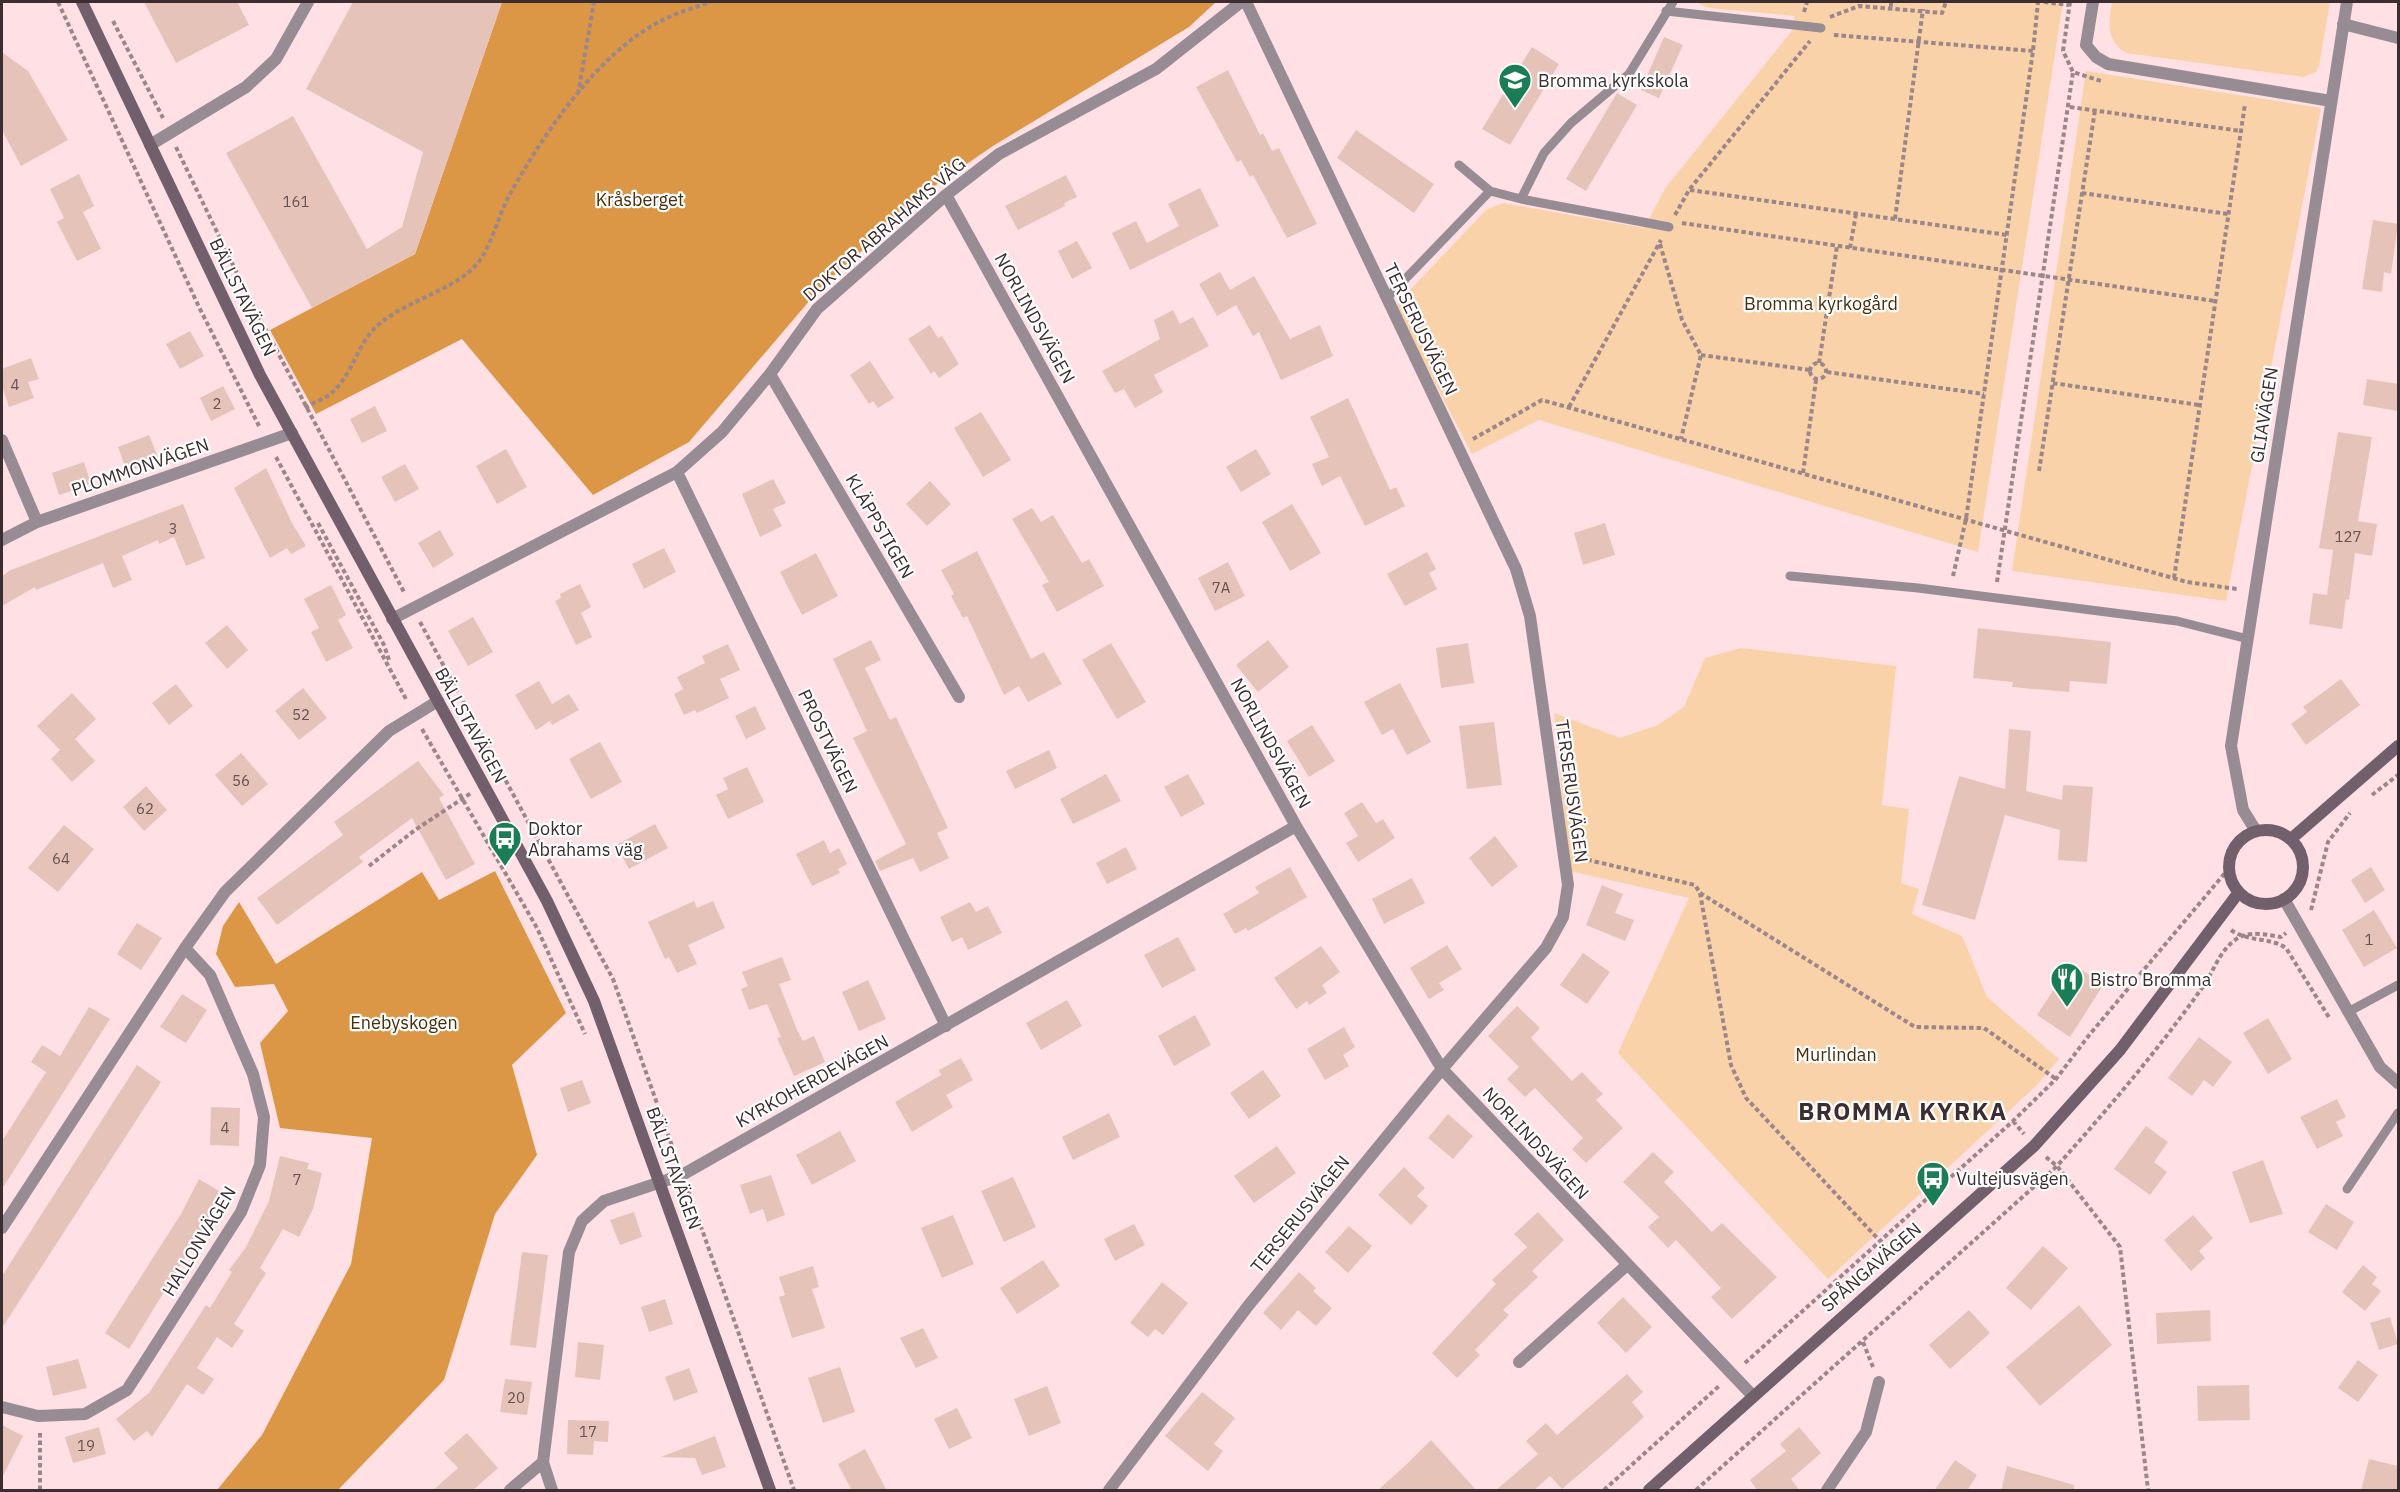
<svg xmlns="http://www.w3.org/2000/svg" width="2400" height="1492" font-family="'IBM Plex Sans',sans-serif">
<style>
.green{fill:#f9d2a9}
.forest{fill:#db9745}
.building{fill:#e6c3b9}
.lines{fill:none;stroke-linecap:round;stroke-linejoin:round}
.path{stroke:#9c868a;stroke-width:4;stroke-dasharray:4.5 3;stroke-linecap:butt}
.lane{stroke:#988c94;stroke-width:9}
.street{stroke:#988c94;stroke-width:12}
.secondary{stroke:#71606c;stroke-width:12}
.labels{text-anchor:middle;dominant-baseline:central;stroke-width:4.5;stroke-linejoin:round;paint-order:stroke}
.number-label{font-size:15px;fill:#665252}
.poi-label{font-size:18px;fill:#3c2d30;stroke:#fff;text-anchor:start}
.park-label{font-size:18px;fill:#492e0a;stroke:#fff}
.street-label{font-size:18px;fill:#3c2d30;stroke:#fff}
.district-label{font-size:24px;font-weight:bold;letter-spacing:1.5px;fill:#3c2d30;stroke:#fff}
</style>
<rect width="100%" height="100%" fill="#fee0e5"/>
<path class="green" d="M1695 2H2063L1978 552 1539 420 1472 454 1395 306 1486 210 1503 203 1644 228 1666 187 1791 32 1795 16 1709 8Z
M2112 2H2330L2319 66 2316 72 2303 77 2126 53C2105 39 2109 23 2112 2Z
M2086 71 2321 108 2226 601 2012 571Z
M1741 648 1896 666 1882 805 1909 809 1901 883 1919 889 1912 914 1962 936 1987 997 2059 1059 2037 1085 1828 1279 1618 1053 1689 898 1570 871 1554 713 1620 738 1658 725 1684 707 1705 658Z"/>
<path class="forest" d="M502 2H1216L1189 27 993 146 936 185 822 286 689 442 593 495 462 339 316 414 270 330 415 254Z
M495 871 566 1013 512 1065 537 1155 495 1214 444 1380 338 1490H217L262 1435 351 1264 372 1138 280 1128 260 1043 288 1011 274 984 235 987 216 954 223 926 239 902 276 964 422 872 439 900Z"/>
<path class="building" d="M144 2H237L249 25 176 63Z
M353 2H502L415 254 312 308 226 153 293 116 367 249 402 227 423 152 306 89Z
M1664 37 1683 45 1659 98 1641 90Z
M1532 47 1559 64 1510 145 1482 129Z
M2 52 28 71 68 140 21 166 2 130Z
M1228 70 1260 135 1263 133 1272 151 1279 148 1317 224 1287 238 1253 175 1250 177 1241 160 1237 162 1196 87Z
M1617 93 1637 105 1586 191 1566 179Z
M1356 130 1434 184 1414 213 1337 158Z
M79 174 94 206 83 212 101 249 77 261 57 222 64 218 50 189Z
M1066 175 1077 197 1064 203 1065 206 1018 230 1005 206Z
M1200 188 1219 226 1130 270 1112 233 1136 221 1147 243 1179 226 1168 204Z
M2373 220 2398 224 2391 274 2384 272 2382 292 2362 289Z
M1077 241 1092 268 1072 279 1058 251Z
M1220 272 1230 290 1254 276 1290 339 1320 325 1333 356 1281 380 1259 332 1253 336 1236 305 1217 316 1199 284Z
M1173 310 1180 324 1193 317 1209 346 1154 375 1163 392 1135 408 1124 389 1115 393 1102 371 1160 339 1154 320Z
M930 325 938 338 942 336 959 364 939 378 934 371 931 374 908 339Z
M190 331 204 356 180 369 166 344Z
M31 358 39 379 28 382 34 398 9 407 2 386V369Z
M870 361 894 398 878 408 873 401 869 404 850 375Z
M2367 379 2398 384V411L2363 405Z
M223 386 235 409 211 421 200 398Z
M1348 398 1390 490 1396 487 1405 506 1365 526 1340 476 1322 486 1312 464 1329 457 1310 417Z
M375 406 387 431 362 443 350 419Z
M981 412 1011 460 983 477 954 428Z
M2338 432 2372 437 2358 521 2377 524 2372 556 2355 553 2349 600 2346 599 2342 629 2309 624 2313 593 2327 595 2333 550 2319 548Z
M149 435 159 460 127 472 118 447Z
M506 449 527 487 497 504 476 466Z
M1256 449 1271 474 1241 492 1226 467Z
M84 462 91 484 59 495 52 473Z
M405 464 419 489 395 502 381 477Z
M266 468 292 523 306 546 291 554 287 548 270 558 234 488Z
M773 479 786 503 773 509 782 526 760 537 742 494Z
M930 481 951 504 927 526 906 504Z
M183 504 205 558 186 566 174 537 159 544 158 540 122 556 132 580 113 588 103 563 36 590 35 587 2 606V576L11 570Z
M1292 504 1321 553 1290 571 1262 522Z
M1032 508 1041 522 1053 515 1082 563 1089 559 1104 586 1057 612 1042 585 1049 582 1012 519Z
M1605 523 1615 555 1583 565 1574 533Z
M440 530 454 555 433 568 418 543Z
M664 548 676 572 644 589 632 564Z
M977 551 1031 659 1044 652 1062 684 1028 702 1019 686 1004 695 967 616 963 618 951 596 954 594 941 570Z
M1427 552 1436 569 1429 573 1437 589 1405 606 1387 574Z
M816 553 838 596 802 615 780 572Z
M1228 562 1245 596 1215 611 1198 578Z
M580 584 591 607 581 613 592 637 576 645 555 601 561 598 560 594Z
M331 585 346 615 338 620 353 648 326 662 311 632 319 628 304 599Z
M473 617 493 652 468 666 448 631Z
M227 625 248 650 227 669 205 643Z
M1978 628 2111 642 2107 684 2070 681 2069 692 2012 687 2013 682 1973 678Z
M871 640 881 660 865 668 890 720 896 717 948 828 937 833 949 858 920 872 913 858 880 871 875 861 906 844 853 738 867 731 833 659Z
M1268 640 1289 667 1258 692 1236 665Z
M1111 643 1146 702 1117 719 1082 660Z
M1468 643 1474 683 1441 688 1436 648Z
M728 644 740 670 720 679 729 698 697 713 695 710 684 715 674 694 683 689 677 677 705 663 702 656Z
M2341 679 2360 705 2306 745 2291 724 2307 712 2303 707Z
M539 681 552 704 569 694 579 710 552 725 550 721 536 730 515 695Z
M1400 683 1431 742 1407 755 1393 729 1382 735 1364 702Z
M176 684 193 706 169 725 152 703Z
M303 688 327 718 299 740 275 711Z
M72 693 96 719 75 739 95 761 72 782 51 759 60 750 37 726Z
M755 706 766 729 746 739 735 716Z
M1494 722 1502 785 1467 789 1459 726Z
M1312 725 1335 761 1309 777 1287 741Z
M2009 729 2031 731 2026 791 2062 800 2063 785 2093 787 2087 862 2058 860 2060 830 2005 815 1975 920 1922 905 1959 776 2005 789Z
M600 742 622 782 591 799 569 759Z
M1049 750 1057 768 1015 789 1006 771Z
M241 753 268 784 242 806 215 775Z
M418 761 444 795 439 798 475 864 446 880 412 818 359 857 363 862 277 925 257 898 343 835 334 822Z
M747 767 764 802 728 819 716 795 728 789 723 778Z
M1106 774 1121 801 1073 824 1060 799Z
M1188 774 1205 804 1181 817 1164 787Z
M146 786 167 810 144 831 123 807Z
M1362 802 1376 823 1383 819 1395 838 1358 862 1346 843 1358 836 1344 813Z
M655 824 668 848 629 869 616 845Z
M64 825 94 849 58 892 28 868Z
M1495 836 1518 866 1492 887 1469 858Z
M824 840 830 853 839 848 847 864 838 869 840 873 812 886 796 854Z
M1126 847 1137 869 1107 884 1096 863Z
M1290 867 1307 897 1248 931 1246 928 1235 934 1223 914 1259 893 1255 887Z
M2371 867 2385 890 2365 903 2351 880Z
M1412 878 1425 903 1384 924 1372 899Z
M1602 885 1623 894 1615 913 1634 920 1625 941 1586 925Z
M694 901 697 908 713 901 725 928 688 945 697 964 677 973 669 957 665 959 648 922Z
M970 902 976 912 988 906 1002 933 968 950 962 937 952 942 940 917Z
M2374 910 2397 948 2364 967 2342 930Z
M137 923 162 938 141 970 117 954Z
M1178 937 1196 970 1162 988 1144 955Z
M1447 945 1462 969 1439 983 1444 990 1429 999 1410 968Z
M1321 946 1340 972 1322 985 1327 993 1309 1005 1307 1001 1296 1009 1274 978Z
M1583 953 1610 972 1587 1004 1560 985Z
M782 957 791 980 779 984 797 1030 803 1041 814 1036 825 1062 794 1076 777 1038 781 1037 767 1004 749 1010 741 989 748 986 742 972Z
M2071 963 2104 984 2070 1037 2037 1015Z
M868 980 886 1019 859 1031 842 992Z
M182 994 207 1010 186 1043 160 1027Z
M1067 1000 1082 1026 1041 1050 1026 1023Z
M1517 1006 1540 1028 1531 1038 1572 1081 1582 1072 1603 1094 1596 1100 1623 1128 1586 1163 1572 1149 1583 1138 1535 1088 1525 1097 1507 1079 1519 1067 1488 1036Z
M89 1007 110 1019 2 1189V1141L46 1072 31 1062 42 1045 60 1056Z
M1195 1015 1211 1045 1174 1066 1158 1036Z
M2268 1018 2292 1059 2268 1074 2243 1033Z
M1344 1027 1355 1047 1343 1055 1349 1066 1325 1080 1307 1049Z
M2199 1037 2232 1062 2213 1087 2204 1080 2192 1096 2168 1078Z
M961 1058 973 1080 946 1095 953 1107 912 1132 895 1102 941 1075 939 1070Z
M137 1065 161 1082 2 1328V1276Z
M1263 1070 1281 1096 1249 1119 1230 1093Z
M582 1080 591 1103 568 1112 560 1088Z
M2337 1099 2346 1117 2336 1122 2343 1136 2317 1149 2300 1117Z
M211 1107 240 1108 239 1146 210 1145Z
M1109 1113 1120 1137 1073 1160 1062 1137Z
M1448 1114 1473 1136 1453 1159 1428 1138Z
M2146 1126 2168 1142 2154 1162 2167 1172 2150 1195 2114 1169Z
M840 1131 856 1161 812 1185 796 1155Z
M1277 1146 1296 1173 1254 1203 1234 1176Z
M1653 1152 1674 1172 1664 1182 1712 1232 1722 1223 1777 1277 1732 1319 1711 1297 1721 1288 1676 1240 1668 1248 1648 1227 1659 1217 1623 1182Z
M280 1156 309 1163 307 1169 322 1173 313 1209 299 1237 283 1229 260 1268 266 1273 234 1324 244 1331 232 1348 217 1337 197 1368 214 1379 203 1395 187 1384 152 1437 147 1431 134 1441 116 1419 149 1393 206 1305 210 1308 232 1272 229 1270 246 1247 269 1201Z
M2263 1160 2283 1214 2250 1223 2232 1172Z
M1404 1167 1425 1188 1417 1196 1428 1206 1411 1225 1378 1195Z
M771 1175 785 1215 767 1222 763 1209 750 1214 740 1185Z
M1013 1177 1036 1227 1004 1242 981 1191Z
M199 1179 224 1194 129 1349 105 1333 181 1214Z
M2326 1204 2354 1222 2337 1250 2308 1232Z
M634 1212 642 1237 620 1245 610 1220Z
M1538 1212 1564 1240 1532 1271 1538 1277 1503 1310 1509 1315 1475 1350 1480 1355 1457 1378 1432 1353 1496 1284 1492 1280 1527 1247 1514 1234Z
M953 1215 974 1264 942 1278 921 1228Z
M2193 1215 2213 1238 2199 1251 2205 1258 2191 1271 2164 1240Z
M1134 1224 1145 1245 1115 1261 1104 1239Z
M1349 1226 1372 1246 1348 1273 1325 1252Z
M2043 1246 2068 1268 2031 1310 2006 1288Z
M522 1252 548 1255 536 1348 510 1345Z
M1043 1260 1060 1286 1017 1314 1000 1288Z
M2363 1265 2377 1277 2372 1284 2381 1291 2365 1311 2342 1292Z
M813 1266 819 1287 812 1289 825 1328 792 1338 779 1297 785 1295 779 1277Z
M1299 1272 1316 1288 1313 1291 1332 1308 1316 1326 1298 1310 1281 1330 1263 1313Z
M1162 1282 1188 1303 1163 1335 1155 1329 1148 1337 1130 1323Z
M1623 1297 1652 1327 1626 1353 1597 1323Z
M665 1299 673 1324 649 1332 641 1307Z
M2079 1305 2112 1345 2040 1406 2006 1367Z
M1969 1310 1990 1333 1950 1369 1929 1345Z
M2210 1310 2211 1341 2157 1344 2156 1313Z
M2390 1317 2398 1344 2379 1350 2370 1323Z
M923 1328 938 1358 916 1368 900 1338Z
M578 1342 604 1345 600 1380 575 1377Z
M78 1359 87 1388 53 1396 46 1367Z
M2358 1360 2378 1375 2358 1402 2338 1388Z
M840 1367 855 1412 823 1423 808 1378Z
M689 1368 698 1392 674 1401 665 1377Z
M1627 1374 1643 1392 1632 1402 1644 1417 1610 1448 1562 1489 1550 1476 1533 1491H1495L1538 1454 1526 1441 1546 1423 1557 1435Z
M505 1379 532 1382 527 1415 500 1412Z
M2249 1385 2250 1420 2198 1421 2197 1386Z
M1047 1386 1061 1423 1029 1436 1014 1399Z
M1202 1392 1235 1418 1214 1444 1223 1451 1208 1471 1165 1436Z
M957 1408 972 1438 949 1449 934 1419Z
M568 1420 609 1421 608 1442 594 1441 593 1455 567 1454Z
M2 1425 23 1436 2 1478Z
M99 1427 106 1454 73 1463 65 1437Z
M1799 1427 1821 1453 1791 1479 1800 1491H1758L1750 1480 1786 1451 1780 1444Z
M467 1433 498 1468 472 1491H432L458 1468 444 1453Z
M715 1436 726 1467 702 1475 695 1458 661 1457Z
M1431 1440 1477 1491H1377L1408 1463Z
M865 1449 887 1491H852L838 1464Z
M2369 1459 2398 1466V1491H2361Z
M1955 1460 1977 1475 1967 1491H1934Z
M2007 1466 2074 1485V1491H2001Z"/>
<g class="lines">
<path class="path" d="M58 2 199 307 259 426
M1891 2V9
M2044 2 2069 5
M2070 2 2063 51 2073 72 2101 81
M1804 12 1807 2
M1830 17 1859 6 1942 13 1946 2
M113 21 163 118
M1834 35 2033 51
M578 94 594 2
M2070 107 2241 131
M176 147 247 294 405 594
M1690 190 2007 235
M2082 193 2228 214
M1675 215 1689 190 1810 41
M1895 219 1923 9
M1682 223 2215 301
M1660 244 1682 320 1701 355 1681 439
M1850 248 1856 214
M1701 355 1810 370
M1810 371a8 8 0 1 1 16 0a8 8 0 1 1-16 0Z
M1819 363 1837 246
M1827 372 1984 394
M2053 383 2199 405
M1569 407 1661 240
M305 408C312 403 322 400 329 395 350 379 356 350 372 331 394 306 446 292 469 272 491 254 496 219 509 196 542 136 597 54 659 22 675 13 694 8 710 2
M1473 439 1542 400 2187 582 2237 589
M276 457 407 701
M2039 471 2095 110
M1803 473 1816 380
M318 523 384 645 390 663
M1953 576 1966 519 2033 51 2038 2
M2174 578 2245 104
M1997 582 2073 72
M420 622 613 979 677 1160
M422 729 537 928 585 1034
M2372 795 2398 775
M1580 858 1695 885 1700 893 1915 1027 1984 1028 2056 1079
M369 866 415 830 471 793
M1700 893 1731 1065 1746 1098 1880 1241
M2311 910 2328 842 2350 813
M2231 930C2248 942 2270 937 2286 948L2330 1019
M2013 1121 2024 1134
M2046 1157 2057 1166 2120 1247 2148 1490
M688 1190 794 1490
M1863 1342 1873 1367
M1745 1363 2013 1121 2056 1079 2090 1034 2230 867
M40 1490V1431
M1604 1490 1719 1386
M1696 1490 2057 1166C2108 1109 2158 1050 2202 988 2214 972 2220 947 2240 937 2251 931 2269 935 2281 937L2286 933"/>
<path class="lane" d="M1666 11 1821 28
M1459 165 1490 191 1521 199 1669 227
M1521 199 1544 153 1571 123 1629 74 1673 2
M1387 298 1490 191
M1790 576 1918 588 2177 621 2248 639
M2348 1012 2398 985
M2347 1189 2398 1113"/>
<path class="street" d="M2093 2 2086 45 2096 57 2108 64 2331 101
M2343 24 2398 38
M150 145 246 87 276 59 308 2
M946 195 1296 826 1442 1069 1753 1396
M770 374 959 697
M2 440 37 522
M677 472 946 1026
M2 540 37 522 292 433
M392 619 677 472 722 432 770 374 817 309 946 195 999 154 1156 69 1241 2
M2256 831 2243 810 2231 746 2347 2
M2284 899 2380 1067 2398 1083
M2 1228 185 948 225 892 389 731 438 701
M1519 1362 1627 1265
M2 1407 38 1416 85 1414 127 1390 241 1212 260 1165 264 1117 253 1074 210 975 185 948
M510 1490 543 1462
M552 1490 543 1462 569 1252 582 1221 604 1201 682 1175 1296 826
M1109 1490 1248 1306 1442 1069 1546 948 1563 917 1568 885 1530 616 1516 569 1246 2
M1827 1490 1866 1432 1879 1382"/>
<path class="secondary" d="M82 2 260 375 547 901 594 1001 770 1490
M2229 867a37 37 0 1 1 74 0a37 37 0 1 1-74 0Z
M2291 839 2398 746
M1649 1490 2034 1146 2120 1050 2239 892"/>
</g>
<defs>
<symbol id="school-pin" viewBox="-11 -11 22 30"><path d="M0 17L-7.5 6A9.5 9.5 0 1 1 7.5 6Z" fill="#1b7d55" stroke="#fff"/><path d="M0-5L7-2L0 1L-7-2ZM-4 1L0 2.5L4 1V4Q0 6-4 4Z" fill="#fff"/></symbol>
<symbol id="bus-pin" viewBox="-11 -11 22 30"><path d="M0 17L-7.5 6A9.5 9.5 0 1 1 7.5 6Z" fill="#1b7d55" stroke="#fff"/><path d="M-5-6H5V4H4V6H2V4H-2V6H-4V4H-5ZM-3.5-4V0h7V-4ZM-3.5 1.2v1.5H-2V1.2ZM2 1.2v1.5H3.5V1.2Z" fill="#fff"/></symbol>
<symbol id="restaurant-pin" viewBox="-11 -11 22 30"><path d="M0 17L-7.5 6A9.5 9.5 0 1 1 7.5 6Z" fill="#1b7d55" stroke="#fff"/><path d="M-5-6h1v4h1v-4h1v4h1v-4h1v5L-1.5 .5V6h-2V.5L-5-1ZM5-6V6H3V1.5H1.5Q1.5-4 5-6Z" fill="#fff"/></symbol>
</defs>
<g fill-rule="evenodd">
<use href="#school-pin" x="1496" y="61" width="38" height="52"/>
<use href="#bus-pin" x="486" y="819" width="38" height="52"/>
<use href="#restaurant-pin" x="2048" y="960" width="38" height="52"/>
<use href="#bus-pin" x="1914" y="1159" width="38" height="52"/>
</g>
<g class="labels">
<g class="number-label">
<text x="296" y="201">161</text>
<text x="15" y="384">4</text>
<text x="217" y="403">2</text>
<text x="173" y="528">3</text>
<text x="2348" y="536">127</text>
<text x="1221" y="587">7A</text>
<text x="301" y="714">52</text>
<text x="241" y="780">56</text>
<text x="145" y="808">62</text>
<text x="61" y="858">64</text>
<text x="2369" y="939">1</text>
<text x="225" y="1127">4</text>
<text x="297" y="1179">7</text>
<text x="516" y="1397">20</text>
<text x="588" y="1431">17</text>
<text x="86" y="1445">19</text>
</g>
<g class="poi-label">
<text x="1538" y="80">Bromma kyrkskola</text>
<text x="528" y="828">Doktor<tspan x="528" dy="21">Abrahams väg</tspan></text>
<text x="2090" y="979">Bistro Bromma</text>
<text x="1956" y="1178">Vultejusvägen</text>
</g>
<g class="park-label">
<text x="640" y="199">Kråsberget</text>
<text x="1821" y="303">Bromma kyrkogård</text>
<text x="404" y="1022">Enebyskogen</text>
<text x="1836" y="1054">Murlindan</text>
</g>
<g class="street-label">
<text transform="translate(884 229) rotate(-41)">DOKTOR ABRAHAMS VÄG</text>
<text transform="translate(243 297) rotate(64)">BÄLLSTAVÄGEN</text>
<text transform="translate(1035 318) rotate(61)">NORLINDSVÄGEN</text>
<text transform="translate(1421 329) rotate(64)">TERSERUSVÄGEN</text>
<text transform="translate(2264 415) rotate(-81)">GLIAVÄGEN</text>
<text transform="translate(140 467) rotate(-19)">PLOMMONVÄGEN</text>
<text transform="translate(880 526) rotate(60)">KLÄPPSTIGEN</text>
<text transform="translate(471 725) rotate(61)">BÄLLSTAVÄGEN</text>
<text transform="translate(828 741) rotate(64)">PROSTVÄGEN</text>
<text transform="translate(1271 743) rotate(61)">NORLINDSVÄGEN</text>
<text transform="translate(1572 791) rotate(82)">TERSERUSVÄGEN</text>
<text transform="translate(812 1081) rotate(-29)">KYRKOHERDEVÄGEN</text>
<text transform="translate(1536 1143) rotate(47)">NORLINDSVÄGEN</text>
<text transform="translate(674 1168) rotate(70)">BÄLLSTAVÄGEN</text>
<text transform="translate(1300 1214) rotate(-51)">TERSERUSVÄGEN</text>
<text transform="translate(199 1241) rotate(-59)">HALLONVÄGEN</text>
<text transform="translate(1871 1267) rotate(-41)">SPÅNGAVÄGEN</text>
</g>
<g class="district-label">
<text x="1903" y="1111">BROMMA KYRKA</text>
</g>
</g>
<rect width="2400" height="1492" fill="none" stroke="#3c2d30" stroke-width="6"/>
</svg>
